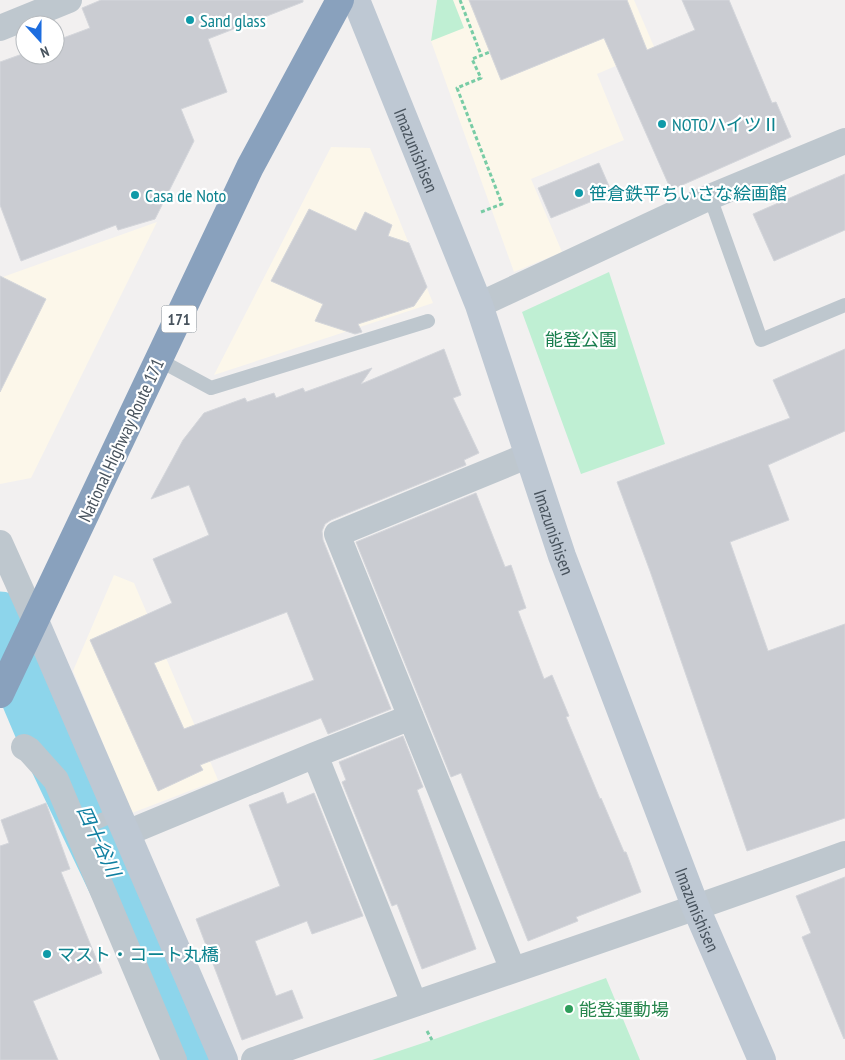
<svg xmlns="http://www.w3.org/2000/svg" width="845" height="1060" font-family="'PT Sans Narrow','Noto Sans JP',sans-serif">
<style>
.commercial{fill:#fcf7ea}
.green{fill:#bfefd3}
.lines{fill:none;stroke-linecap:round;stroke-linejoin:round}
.river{stroke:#8dd5eb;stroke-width:61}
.building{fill:#caccd2;stroke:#d4d6db;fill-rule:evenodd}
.path{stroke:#78cca5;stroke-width:3;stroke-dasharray:4 2.5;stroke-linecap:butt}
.lane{stroke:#bec7ce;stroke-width:14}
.street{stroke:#bec7ce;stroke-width:26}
.secondary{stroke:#bec8d3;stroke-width:28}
.highway{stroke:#89a1bd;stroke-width:28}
.culture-dot{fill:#0f9aa8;stroke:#fff;stroke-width:2}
.leisure-dot{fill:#2e9e5b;stroke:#fff;stroke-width:2}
.labels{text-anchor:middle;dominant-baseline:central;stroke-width:4.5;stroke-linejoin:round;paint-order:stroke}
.shield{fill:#fff;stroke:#7f878e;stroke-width:1}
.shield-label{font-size:16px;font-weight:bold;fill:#48535d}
.culture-label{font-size:18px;fill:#0d838f;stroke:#fff;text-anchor:start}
.street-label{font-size:18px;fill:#48535d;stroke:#fff}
.park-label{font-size:18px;fill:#197e4e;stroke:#fff}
.leisure-label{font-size:18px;fill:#27864d;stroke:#fff;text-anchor:start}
.water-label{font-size:19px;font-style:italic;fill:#0f7fa1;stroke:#fff}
</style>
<rect width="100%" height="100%" fill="#f2f0f0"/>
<path class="commercial" d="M437 0H634L655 49 597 74 624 140 531 179 562 252 514 272 431 41Z
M331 147 370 148 433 303 214 375Z
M157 222 31 478 0 484V278Z
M114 575 134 583 218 780 132 813 73 671Z"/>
<path class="green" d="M437 0H453L464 28 431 41Z
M609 272 665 444 581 474 522 312Z
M606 978 640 1060H372L432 1040Z"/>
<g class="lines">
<path class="river" d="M0 622 46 731 148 944 196 1060"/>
</g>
<path class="building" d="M101 0H303V2L208 39 227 92 181 109 194 141 155 219 118 230 116 225 21 261 0 205V62L25 53V55H55V41L90 28 82 8Z
M469 0H627L647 50 695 30 682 0H729L772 103 776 102 791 137 671 190 604 38 501 80Z
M599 163 612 193 551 218 538 188Z
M845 174V230L774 261 753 214Z
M309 209 356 231 365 212 392 225 388 236 409 243 427 287 414 306 358 324 362 332 355 334 315 321 323 304 271 281Z
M0 276 46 299 0 392Z
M444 349 461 395 453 398 479 453 464 460 466 465 331 520 325 524 322 531 323 540 391 709 328 734 321 718 200 765 203 770 158 791 90 640 172 603 153 559 209 535 189 485 151 499 183 440 204 413 245 398 247 402 274 393 276 398 303 388 305 392 372 368 361 384ZM287 612 314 680 184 729 154 663Z
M845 349V431L768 465 789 520 730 542 768 651 845 624V818L747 851 650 571 617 482 790 418 773 380Z
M476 493 505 567 511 565 526 608 518 611 544 679 552 675 569 716 566 717 600 799 601 798 624 852H626L641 892 576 917 578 921 528 941 461 773 451 777 356 542Z
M403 736 423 787 417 790 476 949 422 969 397 904 392 906 342 782 346 780 339 762Z
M283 792 287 804 314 793 363 916 312 934 307 921 255 941 276 996 292 990 303 1018 242 1040 196 919 280 886 249 805Z
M46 803 70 869 61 872 102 973 33 1001 58 1060H0V846L9 843 1 820Z
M845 877V1038L844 1039 802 937 811 933 796 896Z"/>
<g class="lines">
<path class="path" d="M460 0 481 55
M481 212 502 204 457 88 481 78 472 59 490 52
M427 1031 432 1040"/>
<path class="lane" d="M710 197 761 340 845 305
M159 360 211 388 428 321
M77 831 118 813"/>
<path class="street" d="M0 28 69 0
M479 305 710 197 845 141
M0 543 35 621
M24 747 29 750 56 780 174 1060
M315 755 414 1003
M127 833 315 755 411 717
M513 970 337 534 529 455
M254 1060C450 990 649 926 845 854"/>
<g class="secondary">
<path id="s1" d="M356 0 479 305 562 556 696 908 762 1060"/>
<path d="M35 621 224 1060"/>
</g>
<path class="highway" d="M0 694 250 167 340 0"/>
</g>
<g class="culture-dot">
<circle cx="190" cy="20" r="5"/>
<circle cx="662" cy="124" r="5"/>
<circle cx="579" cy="193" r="5"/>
<circle cx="135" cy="195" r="5"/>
<circle cx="47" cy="954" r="5"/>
</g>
<circle class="leisure-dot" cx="569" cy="1009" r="5"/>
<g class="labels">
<rect class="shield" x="161.5" y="305.5" width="35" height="27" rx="4"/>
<g class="shield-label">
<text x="179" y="319">171</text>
</g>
<g class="culture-label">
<text x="200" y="20">Sand glass</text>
<text x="672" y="124">NOTOハイツⅡ</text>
<text x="589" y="193">笹倉鉄平ちいさな絵画館</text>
<text x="145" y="195">Casa de Noto</text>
<text x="57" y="954">マスト・コート丸橋</text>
</g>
<g class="street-label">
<text stroke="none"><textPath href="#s1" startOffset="162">Imazunishisen</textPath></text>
<text transform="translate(121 440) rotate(-65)">National Highway Route 171</text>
<text stroke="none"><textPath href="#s1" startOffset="568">Imazunishisen</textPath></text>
<text stroke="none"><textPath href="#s1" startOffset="972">Imazunishisen</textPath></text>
</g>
<g class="park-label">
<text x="581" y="339">能登公園</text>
</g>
<g class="leisure-label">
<text x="579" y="1009">能登運動場</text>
</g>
<g class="water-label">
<text transform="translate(99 841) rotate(65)">四十谷川</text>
</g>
</g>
<g transform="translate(40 40) rotate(159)"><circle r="24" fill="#ffffff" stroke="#b6babe"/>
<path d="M0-4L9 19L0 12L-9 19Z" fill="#1d6ddf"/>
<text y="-8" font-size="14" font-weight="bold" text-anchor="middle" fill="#48535d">N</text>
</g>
</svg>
